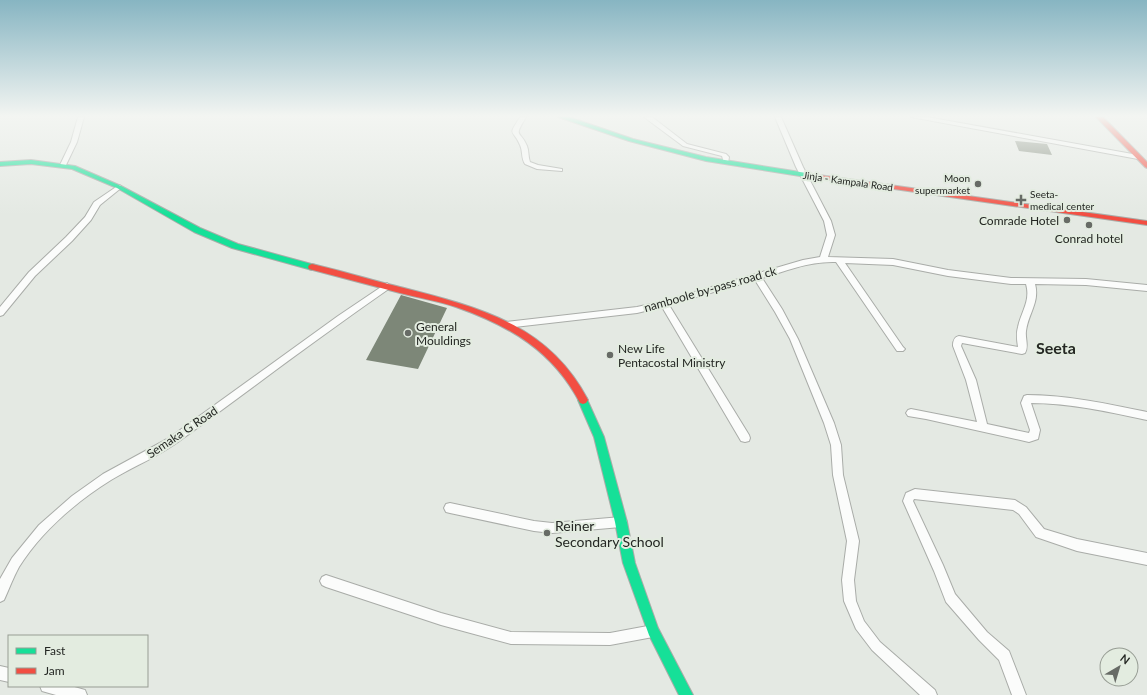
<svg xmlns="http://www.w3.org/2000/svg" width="1147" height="695" font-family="Lato,sans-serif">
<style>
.building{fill:#7d8778}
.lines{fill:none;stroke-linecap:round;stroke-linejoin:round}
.street-casing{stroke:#a9aca8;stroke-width:2}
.fast-casing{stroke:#a9aca8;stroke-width:2}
.jam-casing{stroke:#a9aca8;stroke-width:2}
.street{fill:#fbfcfb;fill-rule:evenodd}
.fast{fill:#16e098;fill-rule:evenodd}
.jam{fill:#f24e42;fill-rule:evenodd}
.poi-dot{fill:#676b66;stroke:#e3ece0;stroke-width:1.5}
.labels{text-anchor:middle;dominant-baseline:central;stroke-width:4;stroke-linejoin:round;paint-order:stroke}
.far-poi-label{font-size:10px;fill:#242723;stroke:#e3ece0;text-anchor:end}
.far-street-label{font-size:10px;fill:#242723;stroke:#e3ece0}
.poi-label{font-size:12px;fill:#242723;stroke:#e3ece0;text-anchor:start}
.street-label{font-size:12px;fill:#242723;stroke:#e3ece0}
.near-poi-label{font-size:14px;fill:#242723;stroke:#e3ece0;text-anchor:start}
.district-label{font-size:16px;font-weight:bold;fill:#242723;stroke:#e3ece0}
</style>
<rect width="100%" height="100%" fill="#e4e9e3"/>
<path class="building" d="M1015 141 1047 144 1052 155 1019 151Z
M401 295 447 308 418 369 366 360Z"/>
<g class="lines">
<defs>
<path id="street" d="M78 117H84L77 142 66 165 65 166H61L60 165 71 142Z
M520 117H526C513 139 520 129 527 146 529 151 528 157 530 162L538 165 562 169V171L537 169 525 164C521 158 523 151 520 145 513 128 507 138 520 117Z
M644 117H652L687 144 726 154 729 157 728 163H724L722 156 683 146Z
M775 117H781L803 167 831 221 835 235 828 257 893 259 948 270 1011 278 1086 279 1147 285V291L1086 285 1035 284C1040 302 1028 314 1026 331 1025 339 1029 346 1025 353L1022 354 962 343 961 346 976 380 987 424 1029 433 1030 430 1021 403 1024 396 1027 395C1067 395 1108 404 1147 412V420C1109 412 1070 403 1031 403L1040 430 1038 439 1029 442 926 419 908 416 906 413 908 410 911 409 977 422 966 380 953 346C953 341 954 337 959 336L1018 347C1017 340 1016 334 1018 327 1021 312 1031 301 1026 284H1011L948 276 893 265 845 263 903 347 905 349 903 351H897L836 262C810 261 786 271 762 278L782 309 798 339 834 423 841 445 843 475 859 541 854 580 856 601 864 621 880 642 935 690 937 695H920L872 650 856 629 844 601 842 580 847 541 833 475 831 445 824 423 790 339 775 312 755 280 669 305 749 435 750 438 749 441 745 442 741 441 662 307 637 313 506 328 502 325 506 322 637 307 664 301 803 260 820 257 827 235 824 221 796 167Z
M911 117H927L1138 155 1141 157 1138 159Z
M119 185 121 186V188L100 205 91 220 72 241 35 276 3 315 0 316V307L29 272 66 237 85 217 94 202Z
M387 283 391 286 390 288C319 337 251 389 182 439 160 456 134 466 111 480 76 502 41 532 19 567 13 578 9 589 4 600L0 602V579L12 558 39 525 72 496 103 474 169 438 338 316Z
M915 489 1015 500 1026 507 1044 529 1077 539 1147 553V565L1077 551 1036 537 1019 514 1013 510 914 499 913 501 943 565 955 594 987 632 1009 651 1026 695H1012L999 660 979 640 946 602 934 571 903 501 906 493Z
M450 503 534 521 552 523 621 517 625 518 627 522 625 526 621 527 552 533 534 531 450 513 446 512 444 508 446 504Z
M326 575 441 613 511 632 610 633 653 625 657 627 659 631 657 635 653 637 610 645 511 644 441 625 326 587 322 585 320 581 322 577Z
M0 666 9 668V682L0 680Z
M40 686H71L85 690 87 695H56L42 691Z"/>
<path id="fast" d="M558 117H569L633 139 706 157 819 175 822 177 819 179 706 161 629 141Z
M31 160 75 166 121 186 200 228 238 244 315 265 316 267 312 270 232 248 194 232 117 188 72 169 31 164 0 166V162Z
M583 396 586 397 604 437 627 522 635 563 658 628 693 695H679L649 635 623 563 615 522 594 437 578 400 580 397Z"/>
<path id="jam" d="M1096 117H1103L1147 162V168L1145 167Z
M819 175 1147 221V225L817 178V176Z
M312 264C342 271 371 280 400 287 477 307 548 323 588 400L586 403 583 404 580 403C553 351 510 326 456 307 438 301 419 298 400 293 370 285 339 277 309 269L308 267 309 265Z"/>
</defs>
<use href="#street" class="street-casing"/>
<use href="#fast" class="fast-casing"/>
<use href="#jam" class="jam-casing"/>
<use href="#street" class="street"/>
<use href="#fast" class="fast"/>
<use href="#jam" class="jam"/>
</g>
<linearGradient id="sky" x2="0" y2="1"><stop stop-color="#87b5c2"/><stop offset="0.54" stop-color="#f3f5f2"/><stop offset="1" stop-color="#f3f5f2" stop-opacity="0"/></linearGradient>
<rect width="1147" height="215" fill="url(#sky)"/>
<g class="poi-dot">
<circle cx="978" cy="184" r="4"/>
<path d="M1019 194h4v4h4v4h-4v4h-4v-4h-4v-4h4z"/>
<circle cx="1067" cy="220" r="4"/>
<circle cx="1089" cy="225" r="4"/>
<circle cx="408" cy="333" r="4"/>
<circle cx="610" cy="355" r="4"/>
<circle cx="547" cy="533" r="4"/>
</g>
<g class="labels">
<g class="far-poi-label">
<text x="970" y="178">Moon<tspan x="970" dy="12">supermarket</tspan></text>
<text x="1030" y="194" text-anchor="start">Seeta-<tspan x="1030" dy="12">medical center</tspan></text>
</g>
<g class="far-street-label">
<text transform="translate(848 181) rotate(8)">Jinja - Kampala Road</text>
</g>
<g class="poi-label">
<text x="1059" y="220" text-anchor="end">Comrade Hotel</text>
<text x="1089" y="238" text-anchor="middle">Conrad hotel</text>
<text x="416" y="326">General<tspan x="416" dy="14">Mouldings</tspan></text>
<text x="618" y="348">New Life<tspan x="618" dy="14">Pentacostal Ministry</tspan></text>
</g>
<g class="street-label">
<text transform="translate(710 289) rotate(-16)">namboole by-pass road ck</text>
<text transform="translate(182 432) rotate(-34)">Semaka G Road</text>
</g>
<g class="near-poi-label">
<text x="555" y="525">Reiner<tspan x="555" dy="16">Secondary School</tspan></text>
</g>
<g class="district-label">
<text x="1056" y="347">Seeta</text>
</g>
</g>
<rect x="8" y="635" width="140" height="52" fill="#e3ece0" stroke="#979d94"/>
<rect x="16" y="648" width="20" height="6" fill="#16e098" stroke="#979d94"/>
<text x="44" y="655" font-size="12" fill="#242723">Fast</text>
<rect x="16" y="668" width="20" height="6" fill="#f24e42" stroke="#979d94"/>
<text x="44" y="675" font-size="12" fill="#242723">Jam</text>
<g transform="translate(1119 667) rotate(38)"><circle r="19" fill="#e3ece0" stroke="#979d94"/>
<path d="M0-3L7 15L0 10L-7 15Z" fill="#676b66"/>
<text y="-6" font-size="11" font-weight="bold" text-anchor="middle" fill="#242723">N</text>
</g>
</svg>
